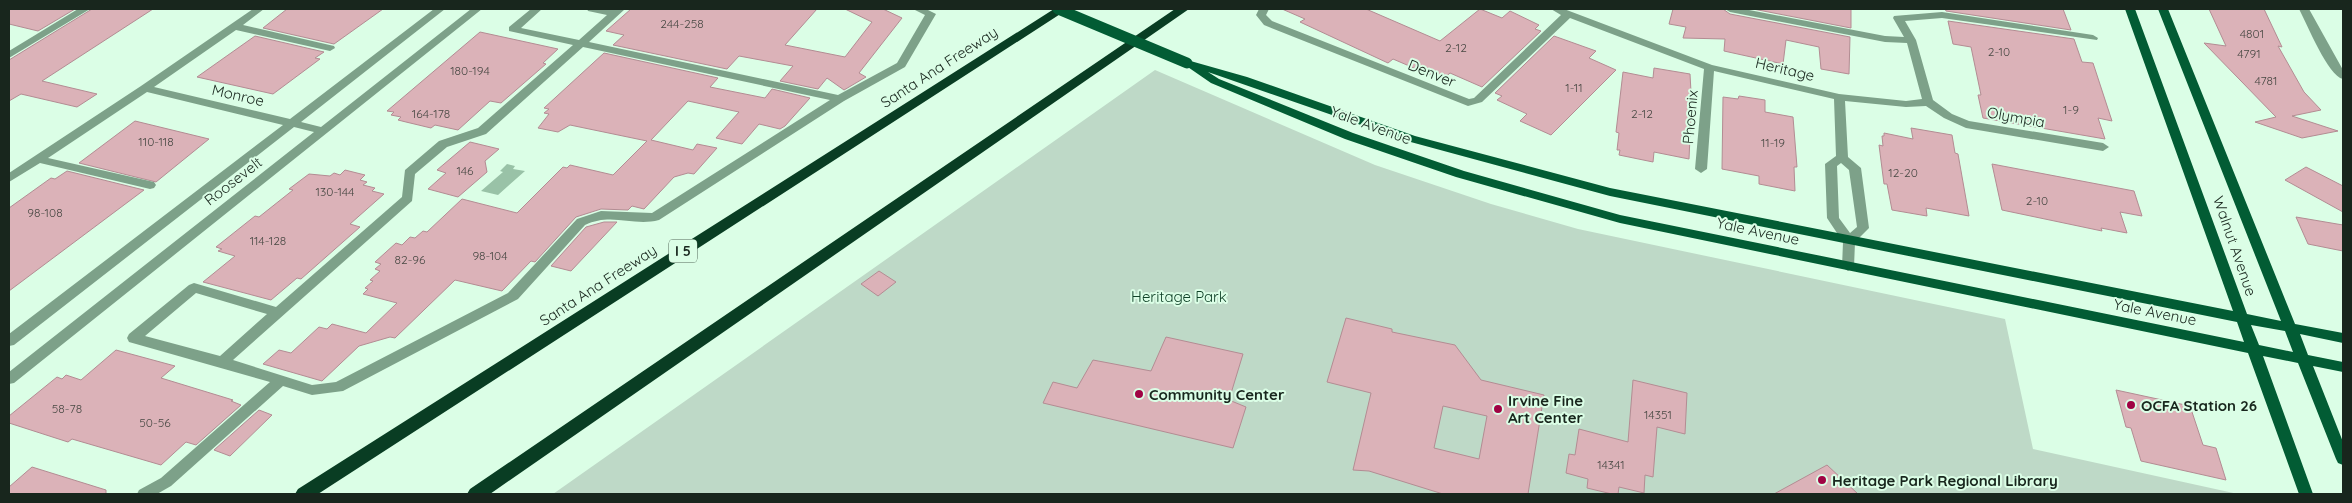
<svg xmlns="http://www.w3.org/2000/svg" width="2352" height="503" font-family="Quicksand,sans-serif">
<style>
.green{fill:#bed9c7}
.water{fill:#99c2a7}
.building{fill:#dbb2b8;stroke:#b38c93;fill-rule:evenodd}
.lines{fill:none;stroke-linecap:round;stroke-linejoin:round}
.minor{fill:#7da189;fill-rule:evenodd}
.major{fill:#025c34;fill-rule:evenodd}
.highway{fill:#093d23;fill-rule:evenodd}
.major-bridge{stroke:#025c34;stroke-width:11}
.poi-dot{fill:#a00344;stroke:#dbfee6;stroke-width:2}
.labels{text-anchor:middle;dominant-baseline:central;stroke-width:4;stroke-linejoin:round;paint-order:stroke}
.number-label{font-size:12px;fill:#494944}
.shield{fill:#dbfee6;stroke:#526759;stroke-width:1}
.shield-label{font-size:14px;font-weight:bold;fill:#18261d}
.street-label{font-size:15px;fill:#18261d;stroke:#dbfee6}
.park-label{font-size:15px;fill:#104228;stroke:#dbfee6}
.poi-label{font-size:15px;font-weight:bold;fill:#18261d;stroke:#dbfee6;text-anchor:start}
</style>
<rect width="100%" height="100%" fill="#dbfee6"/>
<path class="green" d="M1155 70 1375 165 1491 204 1578 229 2005 319 2033 449 2238 494H553Z"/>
<path class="water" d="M507 164 515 166 513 169 525 171 498 195 481 191 503 172 500 171Z"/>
<path class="building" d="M9 9H75L38 31 9 24Z
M92 9H153L42 81 97 94 77 107 21 94 9 101V60Z
M287 9H383L334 44 263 28Z
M631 9H817L785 45 845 57 872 22 845 9H883L902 18 859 73 866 77 844 90 827 78 818 89 780 81 793 66 739 56 727 69 613 45 624 35 606 31Z
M1282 9H1366L1440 41 1480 9 1502 18 1510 11 1539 25 1535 29 1541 31 1482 87 1450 73 1442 80 1393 59 1388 63 1300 22 1305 19Z
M1673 9H1723L1730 14 1850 37 1849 74 1821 69 1819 47 1786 40 1783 64 1724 51 1725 39 1683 38 1686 27 1669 24Z
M1753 9H1851V28Z
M1945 9H2063L2071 30 1946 11Z
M2209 9H2264L2282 47 2278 46 2304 92 2321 110 2292 116 2338 131 2302 138 2255 122 2276 117 2204 43 2226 46Z
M1948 21 2074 39 2082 62 2093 63 2112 121 2098 118 2105 139 1983 118 1978 95H1981L1971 47 1953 44Z
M480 32 558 49 543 63 546 64 501 103 490 101 458 130 435 125 431 128 406 122 398 120 401 117 391 115 394 112 387 111Z
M255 36 324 52 315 58 320 59 273 94 197 77Z
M1554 36 1596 51 1589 58 1616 70 1551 135 1520 121 1527 114 1497 100 1502 96 1495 93Z
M604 53 718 78 710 87 765 98 772 89 810 98 785 126 780 129 759 124 742 144 716 138 739 112 688 101 651 140 693 150 697 144 717 148 694 174 688 173 674 177 644 209 632 206 628 210 601 209 576 217 535 262 531 261 502 291 455 280 395 338 390 337 359 346 322 381 263 364 279 350 291 353 319 327 327 329 332 324 366 333 397 303 363 294 368 289 365 288 373 281 370 280 380 271 375 269 381 264 375 262 396 243 402 245 410 237 415 238 423 231 427 232 462 199 517 213 563 167 567 168 570 165 613 175 647 141 570 125 558 132 538 128 549 114 544 113 549 109 544 108Z
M1654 68 1690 74 1691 92H1692L1689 159 1654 152 1653 162 1619 155 1620 150H1617L1619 133 1616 132 1623 72 1653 78Z
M1739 96 1765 100V112L1793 117 1797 167H1794L1795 191 1759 184V176L1722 169 1723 97 1738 99Z
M135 121 209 139 156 182 79 163Z
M1911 128 1952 135 1955 153 1958 154 1969 216 1926 208 1927 216 1892 210 1887 184H1884L1879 145 1883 146 1882 136H1884V133L1913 139Z
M470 142 499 149 485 161 487 172 458 197 428 189 446 173 437 170Z
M1992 164 2134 191 2142 216 2120 212 2127 233 2101 228 2102 231 2002 210Z
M2306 167 2343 186V212L2285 180Z
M345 170 365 175 360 180 367 182 363 185 375 188 372 191 384 194 350 224 360 227 301 279 297 278 271 300 203 282 235 256 218 251 222 249 216 247 255 216 259 217 293 190 289 189 309 174 330 176 334 173 340 175Z
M67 171 144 190 9 291V208L51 178 55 179Z
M2296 217 2343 225V251L2308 244Z
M604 222H617L571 271 551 266 586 227Z
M879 271 896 282 878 296 861 284Z
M1346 318 1392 329V332L1455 345 1481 380 1544 395 1528 494H1443L1369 471 1353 470 1371 393 1327 382ZM1443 406 1487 416 1479 459 1434 448Z
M1166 337 1243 354 1229 400 1246 407 1233 448 1043 403 1053 382 1077 388 1093 360 1151 371Z
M116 350 175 366 161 378 233 400 231 401 241 405 196 445 186 442 161 465 72 439 68 442 9 423V416L57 377 62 379 66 375 81 380Z
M1633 380 1687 393 1685 434 1657 427 1653 477 1645 475 1644 493 1619 487 1618 494H1612L1587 488 1588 479 1566 473 1569 454 1575 455 1579 429 1628 442Z
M2116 390 2190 406 2203 445 2216 448 2226 480 2141 461 2131 428 2126 427Z
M259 410 272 415 230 456 214 450Z
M1827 465 1858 494H1774Z
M32 467 106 490V494H9V487Z"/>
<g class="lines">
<path class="minor" d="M78 9H90L9 58V51Z
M253 9H264L243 25 334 46 335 48 330 51 236 30 154 87 290 119 434 9H445L301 122 321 127 471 9H482L14 383 9 384V372L314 132 294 127 14 345 9 346V334L283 125 147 92 48 158 154 182 156 185 154 188 150 189 40 163 9 182V173L141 86Z
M531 9H542L521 28 579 40 607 15 588 11 587 9H625L589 42 838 95 897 63 925 15 913 9H926L936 14 905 67 844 101 659 220C633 227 612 212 585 225L518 299 343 391 312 395 283 386 171 486 157 494H137L139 490 161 478 270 382 129 342 127 338 129 334 189 285 194 283 276 307 402 197 405 170 439 141 478 128 573 45 509 31V27ZM583 47 830 100 652 213 601 211 577 219 508 293 336 382 312 385 233 360 412 201 415 174 447 147 486 134ZM196 293 267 314 220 356 145 336Z
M1259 9H1269L1266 15 1272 21 1469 99 1474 98 1561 15 1551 9H1564L1712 65 1839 94 1906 101 1922 99 1907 43 1885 42 1730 12 1725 9H1744L1885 36 1904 37 1893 18 1894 16 1942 12 2093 35 2098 38 2097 40 1942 18 1905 21 1916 40 1933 100 1952 114 1969 121 2103 143 2109 147 2103 151 1966 128 1944 118 1926 106 1906 107 1845 101 1848 157 1861 168 1869 228 1855 242 1854 267 1848 271 1842 267 1843 242 1827 218 1825 164 1836 156 1834 99 1714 71 1707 169 1701 173 1695 169 1704 69 1570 18 1482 102 1468 106 1264 25 1256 15ZM1841 163 1849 170 1857 227 1850 233 1839 218 1837 166Z
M2299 9H2309L2343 70V79C2328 76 2307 24 2299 9Z"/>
<path class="major" d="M2125 9H2135L2247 314 2281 321 2158 9H2168L2295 324 2343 333V343L2300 334 2308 355 2343 362V372L2313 366 2343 442V465L2338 463 2336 459 2298 363 2263 356 2313 494H2299L2248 353 1620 223 1456 177 1345 139 1211 83 1182 63 1187 60 1247 77 1415 136 1610 188 2233 311ZM1208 72 1407 141 1610 196 2237 322 2244 342 1620 215 1464 171 1353 133 1219 79ZM2251 325 2285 331 2293 352 2259 345Z"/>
<path class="highway" d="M1054 9H1068L318 494H295L298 489Z
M1175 9H1189L490 494H467L470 489Z"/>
<path class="major-bridge" d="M1058 9 1187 63"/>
</g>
<g class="poi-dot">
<circle cx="1139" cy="394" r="5"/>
<circle cx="2131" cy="405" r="5"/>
<circle cx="1498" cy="409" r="5"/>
<circle cx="1822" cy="480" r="5"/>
</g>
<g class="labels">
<g class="number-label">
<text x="682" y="23">244-258</text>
<text x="2252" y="33">4801</text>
<text x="1456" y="47">2-12</text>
<text x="1999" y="51">2-10</text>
<text x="2249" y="53">4791</text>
<text x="470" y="70">180-194</text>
<text x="2266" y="80">4781</text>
<text x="1574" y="87">1-11</text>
<text x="2071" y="109">1-9</text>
<text x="431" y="113">164-178</text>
<text x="1642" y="113">2-12</text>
<text x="156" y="141">110-118</text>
<text x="1773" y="142">11-19</text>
<text x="465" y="170">146</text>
<text x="1903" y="172">12-20</text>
<text x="335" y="191">130-144</text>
<text x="2037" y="200">2-10</text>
<text x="45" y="212">98-108</text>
<text x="268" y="240">114-128</text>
<text x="490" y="255">98-104</text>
<text x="410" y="259">82-96</text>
<text x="67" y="408">58-78</text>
<text x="1658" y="414">14351</text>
<text x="155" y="422">50-56</text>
<text x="1611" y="464">14341</text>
</g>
<rect class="shield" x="669" y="239.5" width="28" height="23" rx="4"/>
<g class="shield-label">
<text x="683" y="251">I 5</text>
</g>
<g class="street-label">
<text transform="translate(939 67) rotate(-33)">Santa Ana Freeway</text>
<text transform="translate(1785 69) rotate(13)">Heritage</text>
<text transform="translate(1432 73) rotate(22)">Denver</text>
<text transform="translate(238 95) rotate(13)">Monroe</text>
<text transform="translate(1690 117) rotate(-85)">Phoenix</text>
<text transform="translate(2016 117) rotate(10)">Olympia</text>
<text transform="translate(1371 125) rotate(20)">Yale Avenue</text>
<text transform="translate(233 181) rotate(-38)">Roosevelt</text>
<text transform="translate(1758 231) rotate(12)">Yale Avenue</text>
<text transform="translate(2235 246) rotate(71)">Walnut Avenue</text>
<text transform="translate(598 285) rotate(-33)">Santa Ana Freeway</text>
<text transform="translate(2155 312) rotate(11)">Yale Avenue</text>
</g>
<g class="park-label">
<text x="1179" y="296">Heritage Park</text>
</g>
<g class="poi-label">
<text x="1149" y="394">Community Center</text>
<text x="1508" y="400">Irvine Fine<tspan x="1508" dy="17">Art Center</tspan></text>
<text x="2141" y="405">OCFA Station 26</text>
<text x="1832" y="480">Heritage Park Regional Library</text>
</g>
</g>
<rect width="2352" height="503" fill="none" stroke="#18261d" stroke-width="20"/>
</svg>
